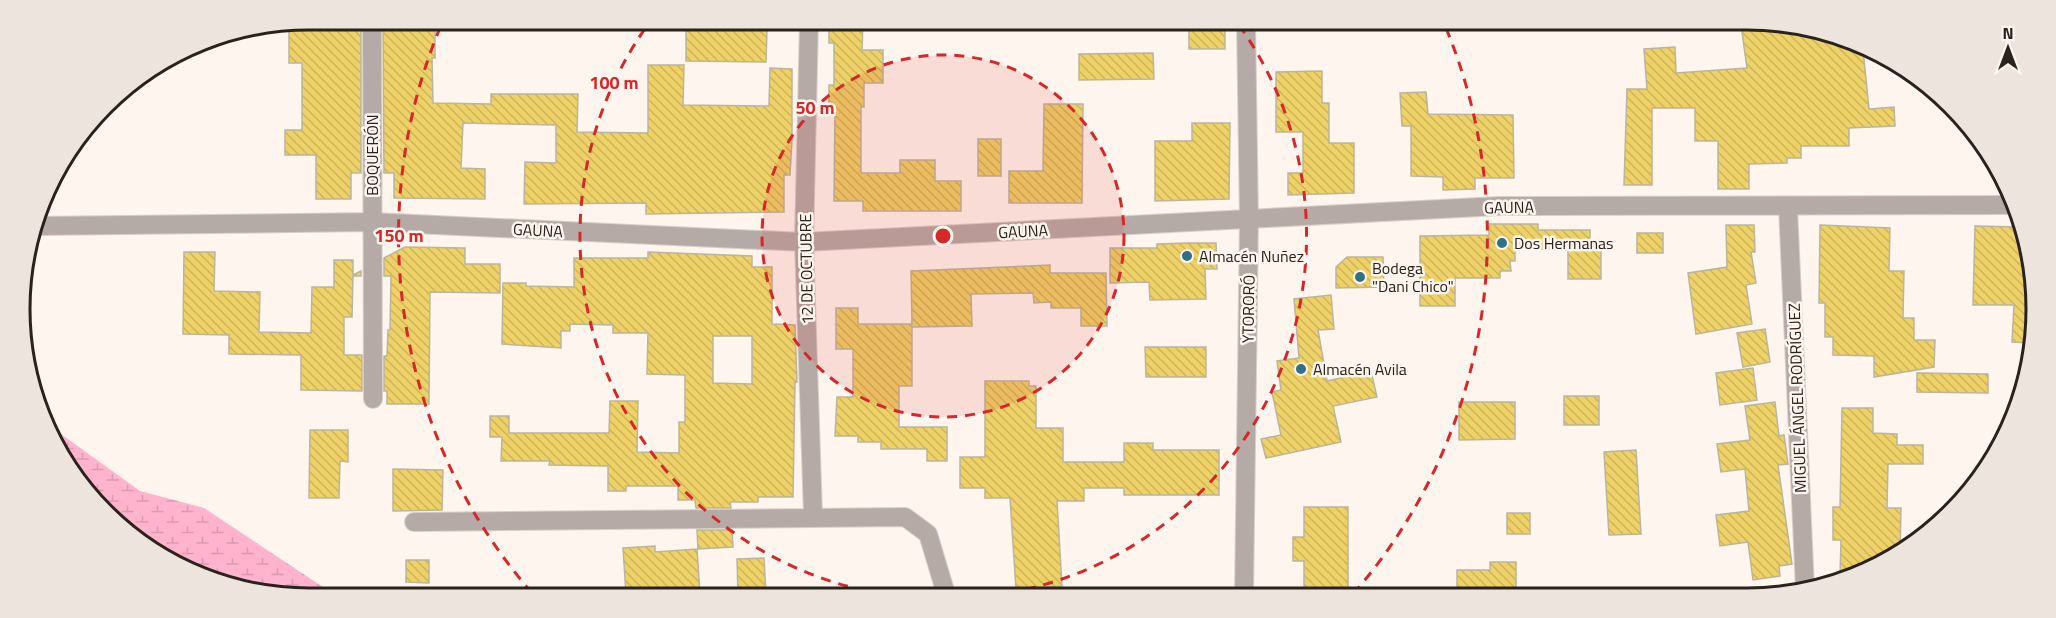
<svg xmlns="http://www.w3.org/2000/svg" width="2056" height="618" font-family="'Titillium Web',sans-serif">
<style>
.wetland{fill:url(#wetland-marsh)}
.building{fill:url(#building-back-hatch);stroke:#bbb59d;stroke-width:1.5;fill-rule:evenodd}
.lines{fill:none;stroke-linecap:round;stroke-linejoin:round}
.street-casing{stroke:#d8cfc8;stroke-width:20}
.street{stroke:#b6aaa7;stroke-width:18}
.ring{fill:none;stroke:#d62828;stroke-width:3;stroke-dasharray:10 8}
.poi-dot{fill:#317085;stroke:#fef5ee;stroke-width:2}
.labels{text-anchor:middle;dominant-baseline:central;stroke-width:5;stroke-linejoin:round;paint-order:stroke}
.street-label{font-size:16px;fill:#2a221c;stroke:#fef5ee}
.poi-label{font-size:16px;fill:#2a221c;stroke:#fef5ee;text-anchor:start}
.rim{fill:none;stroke:#2a221c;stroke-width:3}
.centre{fill:#d62828;stroke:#fef5ee;stroke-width:3}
.ring-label{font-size:18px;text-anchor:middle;font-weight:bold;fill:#d62828;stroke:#fef5ee;stroke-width:5;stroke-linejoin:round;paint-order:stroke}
</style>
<defs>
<pattern id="wetland-marsh" width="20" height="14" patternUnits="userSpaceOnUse" patternTransform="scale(1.5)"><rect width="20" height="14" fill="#ffb3cc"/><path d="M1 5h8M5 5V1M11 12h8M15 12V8" fill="none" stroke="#db9aaf"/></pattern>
<pattern id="building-back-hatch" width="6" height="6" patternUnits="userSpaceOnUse" patternTransform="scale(1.5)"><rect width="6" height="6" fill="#eed268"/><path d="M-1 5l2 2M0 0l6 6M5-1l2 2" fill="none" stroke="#ccb45a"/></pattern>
</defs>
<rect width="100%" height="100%" fill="#fef5ee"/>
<path class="wetland" d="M47 424 140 491 204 508 332 593H252L148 550 68 470Z"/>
<path class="building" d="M309 20H361V173H351V199H316V155H285V130H302V63H289V24Z
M383 20H435V58H432L433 103 491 104V94H578L577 132 648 133V65H684L683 105 769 106 770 68 792 69V139L790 175H784V212L646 214V203L524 204 525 162 556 163V125L463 123 461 168 485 169V199L394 198V173H384Z
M829 21 863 22 862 50H883V83H864V107H861V173H900V160H935V181H961V211H863V201H834L835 107H829V85H834V43H829Z
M1741 25H1804L1863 50 1869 109 1894 107 1895 126 1849 128V146H1801V158H1787V163L1749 164V189H1718V141H1695V108H1652V185H1624L1627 89H1647L1644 49 1675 47 1676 73 1747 68Z
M686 28 767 30 766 62 686 61Z
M1189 28H1225V49H1189Z
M1153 53 1154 79 1079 80V54Z
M1322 71V103H1329V143H1354V193L1288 195V173H1303V132H1276V72Z
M1426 92 1428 114 1513 115 1514 178H1475V189L1443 190V177L1411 176V126H1402L1400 93Z
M1044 104H1083L1082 203H1009V171H1043Z
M1192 123H1230L1229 199 1155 201V141H1192Z
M978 139H1001V176H978Z
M1489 224H1538V230H1590V247H1601V279H1568V249H1515V261H1510L1511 271H1500V278H1455V306H1420V236L1489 235Z
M1726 225H1754L1755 252H1751L1756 283 1746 285 1752 324 1696 334 1688 273 1727 267Z
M1820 225 1890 228 1889 271H1904L1903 318H1914V340H1935L1934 367 1874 377V356L1833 355V337H1825V303H1819Z
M1975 226 2020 227 2031 253V343L2012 342 2014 305H1973Z
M1637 233H1663V253H1637Z
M1187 243H1216L1217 269H1205L1206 299 1150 300 1149 282 1110 283V248H1157V244Z
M405 247 465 248V264H500V293L430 292 429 404H387V391H384V356H387L388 330H390L391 276H384V258Z
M184 252H215L214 291 260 292 259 332 311 333 312 287H334V260H353V275L361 271V276H353L352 317H344V355H362V391L301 390V355L229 354V335L183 334Z
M648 252 752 256V267H772V324L795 325 797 382H795L793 497H758V502H730L731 508H696L695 500H678V486H626V491H608V466L549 465 550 461H501L502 437H490V416H509V433H609L610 401H638L637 452 679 453V422H685V375L647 374 648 333H613V325L570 324V331H561V348L502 344 503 283H526V286L574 287V258H648ZM713 336H752V384L713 383Z
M1347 257H1383L1384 287 1336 288V267Z
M1050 265V273H1106L1107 326H1081V308H1051V302L1034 303 1033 293 971 294 972 326 912 327V386H899V427H947V461H927V449H881V442H858V436H835L837 397H853V349H836V308H858V324H912L911 271Z
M1331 295 1334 329 1318 330 1327 381 1371 371 1377 397 1333 406 1341 442 1266 458 1261 439 1281 435 1272 392 1281 390 1277 361 1299 358 1294 299Z
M1765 329 1770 362 1743 367 1737 333Z
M1145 347H1206V377H1146Z
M1753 368 1757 400 1720 405 1716 373Z
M1917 373 1988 374V393L1917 392Z
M985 381H1029V386H1036V428H1063V462H1124V443H1153V450H1219V495H1124V488H1084V501H1057L1062 586 1016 589 1010 498H985V488H960V457H985Z
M1564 396H1599V425H1564Z
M1459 402H1515V439L1459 440Z
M1775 402 1779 436 1784 435 1788 464 1778 465 1792 564 1779 566 1780 576 1753 580 1748 542 1720 546 1716 515 1749 511 1745 469 1721 472 1717 444 1750 440 1745 406Z
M1842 408H1873V433L1897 434V445H1923V464H1888L1887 508H1901L1900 552 1875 569 1851 576H1840L1841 540H1833V507H1840Z
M310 430H348V462L340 461 339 498H309Z
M1636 450 1641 534 1609 535 1604 452Z
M393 469 443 470 442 510 393 511Z
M1304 507H1348V595H1304V561H1293V537H1304Z
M1507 513H1530V534H1507Z
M697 530H732L733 547 698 549Z
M655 546V552L697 549 700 594H626L623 548Z
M764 558 766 594H738L737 559Z
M406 560H429V583L406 582Z
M1490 562H1516V596L1457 595V570H1490Z"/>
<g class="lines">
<defs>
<path id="street" d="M372 20 373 399
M809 21 804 242 813 516
M1788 207 1805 590
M36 226 372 222 804 242 1499 206 2011 205
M414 522 905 517 928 534 946 594
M1244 595 1249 220 1246 23"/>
</defs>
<use href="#street" class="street-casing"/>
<use href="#street" class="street"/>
</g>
<circle cx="943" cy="236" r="181" fill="#d62828" fill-opacity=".12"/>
<g class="ring">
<circle cx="943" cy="236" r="181"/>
<path d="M883 594A363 363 0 0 1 649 23M1239 25A363 363 0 0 1 1003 594"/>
<path d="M532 593A544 544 0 0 1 442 23M1446 28A544 544 0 0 1 1354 593"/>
</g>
<g class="poi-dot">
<circle cx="1502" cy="243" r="6"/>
<circle cx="1187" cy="256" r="6"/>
<circle cx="1360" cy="277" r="6"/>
<circle cx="1301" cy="369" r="6"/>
</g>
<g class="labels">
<g class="street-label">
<text transform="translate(372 155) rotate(-90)">BOQUERÓN</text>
<text transform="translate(1509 207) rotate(-1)">GAUNA</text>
<text transform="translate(538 230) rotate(3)">GAUNA</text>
<text transform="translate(1023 231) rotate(-3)">GAUNA</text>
<text transform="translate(806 269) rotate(-91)">12 DE OCTUBRE</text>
<text transform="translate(1248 309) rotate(-89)">YTORORÓ</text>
<text transform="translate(1797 398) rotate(-92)">MIGUEL ÁNGEL RODRÍGUEZ</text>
</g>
<g class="poi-label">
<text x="1514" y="243">Dos Hermanas</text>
<text x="1199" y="256">Almacén Nuñez</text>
<text x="1372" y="268">Bodega<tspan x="1372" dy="18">"Dani Chico"</tspan></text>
<text x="1313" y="369">Almacén Avila</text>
</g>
</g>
<path d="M0 0H2056V618H0ZM309 30H1747A279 279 0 0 1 2026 309V309A279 279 0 0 1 1747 588H309A279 279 0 0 1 30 309V309A279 279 0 0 1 309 30Z" fill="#ede4dd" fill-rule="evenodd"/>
<path class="rim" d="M309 30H1747A279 279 0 0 1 2026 309V309A279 279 0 0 1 1747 588H309A279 279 0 0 1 30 309V309A279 279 0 0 1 309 30Z"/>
<circle cx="943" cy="236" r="9" class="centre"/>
<g class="ring-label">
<text x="614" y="89">100 m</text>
<text x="815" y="114">50 m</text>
<text x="399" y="242">150 m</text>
</g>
<g transform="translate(2008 48)" stroke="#fef5ee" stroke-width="4.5" paint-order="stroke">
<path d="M0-4.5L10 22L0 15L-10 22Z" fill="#2a221c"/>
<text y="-9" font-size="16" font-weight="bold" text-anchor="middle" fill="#2a221c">N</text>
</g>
</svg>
